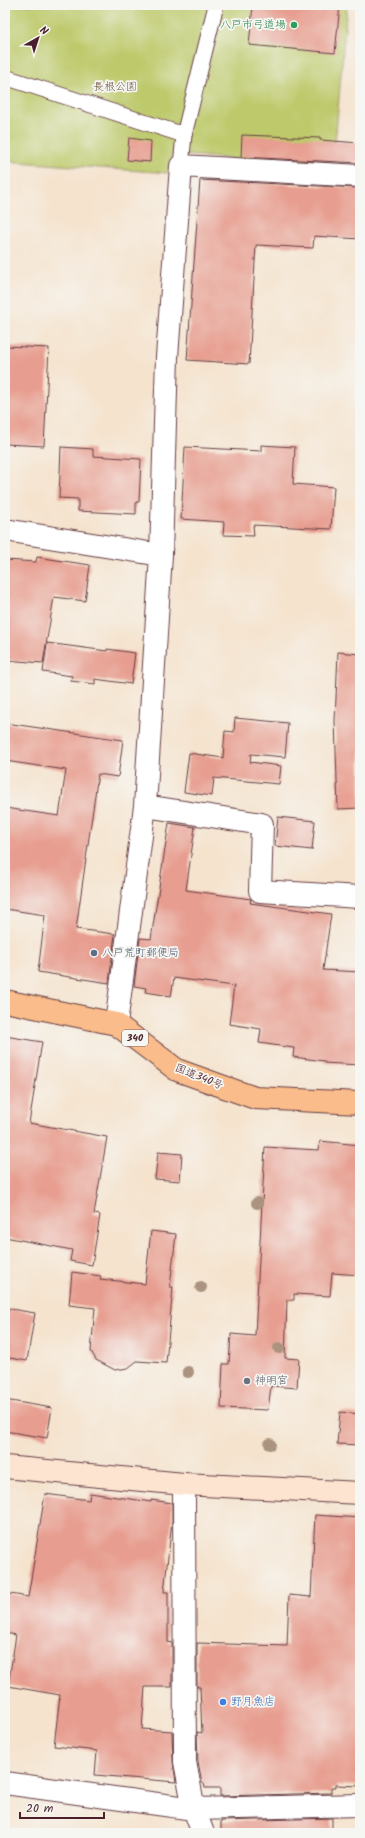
<svg xmlns="http://www.w3.org/2000/svg" width="365" height="1838" font-family="Kalam,'Klee One',sans-serif">
<style>
.green{fill:#bdc96a;stroke:#84744a}
.building{fill:#e79d8f}
.lines{fill:none;stroke-linecap:round;stroke-linejoin:round}
.lane-casing{stroke:#643c43;stroke-width:17}
.street-casing{stroke:#643c43;stroke-width:24}
.secondary-casing{stroke:#643c43;stroke-width:24}
.highway-casing{stroke:#643c43;stroke-width:24}
.lane{stroke:#fff;stroke-width:15}
.street{stroke:#fff;stroke-width:22}
.secondary{stroke:#fde4d0;stroke-width:22}
.highway{stroke:#f9bc8a;stroke-width:22}
.tree{fill:#aa937f}
.leisure-dot{fill:#2e9e5b;stroke:#f6f6f2;stroke-width:1.5}
.service-dot{fill:#5c6f8a;stroke:#f6f6f2;stroke-width:1.5}
.worship-dot{fill:#6b7280;stroke:#f6f6f2;stroke-width:1.5}
.shop-dot{fill:#3f7fe0;stroke:#f6f6f2;stroke-width:1.5}
.labels{text-anchor:middle;dominant-baseline:central;stroke-width:3.5;stroke-linejoin:round;paint-order:stroke}
.shield{fill:#f6f6f2;stroke:#7e6067;stroke-width:1}
.shield-label{font-size:10px;font-weight:bold;fill:#4a1f2b}
.leisure-label{font-size:11px;fill:#27864d;stroke:#f6f6f2;text-anchor:end}
.park-label{font-size:11px;fill:#6c523e;stroke:#f6f6f2}
.service-label{font-size:11px;fill:#4e5e75;stroke:#f6f6f2;text-anchor:start}
.street-label{font-size:11px;fill:#4a1f2b;stroke:#f6f6f2}
.worship-label{font-size:11px;fill:#5b616d;stroke:#f6f6f2;text-anchor:start}
.shop-label{font-size:11px;fill:#366cbe;stroke:#f6f6f2;text-anchor:start}
</style>
<rect width="100%" height="100%" fill="#f6f6f2"/>
<filter id="ink" filterUnits="userSpaceOnUse"><feTurbulence type="fractalNoise" baseFrequency=".025" numOctaves="2"/><feDisplacementMap in="SourceGraphic" scale="8" xChannelSelector="R" yChannelSelector="G"/><feConvolveMatrix kernelMatrix="1 2 1 2 8 2 1 2 1" color-interpolation-filters="sRGB"/></filter>
<filter id="wash" filterUnits="userSpaceOnUse"><feTurbulence type="fractalNoise" baseFrequency=".012" numOctaves="4" result="noise"/><feDisplacementMap in="SourceGraphic" scale="16" xChannelSelector="R" yChannelSelector="G"/><feGaussianBlur stdDeviation="0.9" result="paint"/><feColorMatrix in="noise" values="0 0 0 0 0 0 0 0 0 0 0 0 0 0 0 0 0 1.4 0 .05"/><feComposite in="paint" operator="in"/></filter>
<g filter="url(#wash)">
<rect width="100%" height="100%" fill="#f5e3ce"/>
<path class="green" d="M5 5H347L333 167 172 154 168 173 5 161Z"/>
<g id="blocks">
<path class="building" d="M253 5H340L335 53 249 45Z
M242 135 320 138V140L360 143V163L241 157Z
M129 138 151 141 150 162 127 160Z
M200 180 360 188V239L314 236 313 248 256 245 249 364 187 360Z
M5 346 49 348 44 446 5 444Z
M261 445 295 447 293 484 334 487 331 529 253 525 254 536 223 535 224 522 181 519 185 447 261 451Z
M61 447 93 449V456L141 459 139 502H136V514L78 511V499L59 498Z
M37 557 90 565 85 601 54 597 43 663 5 660 7 618 5 617V560L36 562Z
M47 643 107 651V649L135 653 131 684 95 679V684L71 681 72 676 43 672Z
M338 652 360 654V808L338 809 335 721Z
M235 718 288 723 285 757 251 754 250 762 281 766 279 784 214 778 212 796 184 792 189 753 223 758 225 731 234 732Z
M5 723 123 740 118 777 98 774 76 929 115 934 109 983 38 972 45 915 5 909V808L59 816 66 770 5 761Z
M278 817 315 821 312 850 275 846Z
M169 823 195 827 186 890 251 899 250 903 331 914 323 970 360 972V1065L324 1063V1061L293 1057 294 1048 259 1043 261 1029 229 1024 234 986 174 978 171 996 145 992 146 988 134 986 140 938 151 939Z
M5 1036 42 1042 29 1123 107 1137 94 1214 100 1215 92 1265 70 1261 72 1250 5 1237Z
M320 1141 360 1145V1275L332 1273 330 1296 294 1294V1300H287L285 1358 299 1359 297 1388 271 1386 268 1410 221 1408 223 1364H229L231 1334 255 1336 265 1147 319 1150Z
M158 1152 182 1154 180 1181 155 1179Z
M151 1231 176 1234 170 1287H173L166 1363 137 1361 128 1368 115 1370 96 1360 91 1351 95 1308 69 1305 72 1272 101 1276 100 1279 145 1284Z
M5 1308 35 1313 27 1361 5 1357Z
M5 1400 52 1408 47 1438 5 1431Z
M340 1412 360 1414V1445L337 1444Z
M90 1493 151 1502V1500L172 1503V1521L164 1592H168V1642L172 1643V1687H145L142 1729 172 1731 173 1762 176 1782 95 1775 97 1751 54 1746 60 1695 8 1686 16 1635 5 1633V1593L28 1597 45 1494 89 1500Z
M315 1515 360 1518V1786L336 1785V1788H331V1793L220 1796V1788H205L204 1783H202L198 1761 197 1732 202 1733 200 1687H197V1643L287 1646 289 1595 311 1597Z
M332 1818V1833H221V1821Z"/>
</g>
</g>
<g filter="url(#ink)">
<use href="#blocks" fill-opacity="0" stroke="#643c43" stroke-width="1"/>
<g class="lines">
<defs>
<path id="lane" d="M5 77 184 135
M181 166 184 135 216 5"/>
<path id="street" d="M5 530 161 555
M145 806 262 824 260 891 360 897
M116 1024 145 806 161 555 167 357 181 166 360 176
M184 1484 185 1762 194 1809 203 1833
M5 1783 194 1809 360 1805"/>
<path id="secondary" d="M5 1467 184 1484 360 1493"/>
<path id="highway" d="M5 1001 116 1024 177 1070 255 1098 360 1103"/>
</defs>
<use href="#lane" class="lane-casing"/>
<use href="#street" class="street-casing"/>
<use href="#secondary" class="secondary-casing"/>
<use href="#highway" class="highway-casing"/>
<use href="#lane" class="lane"/>
<use href="#street" class="street"/>
<use href="#secondary" class="secondary"/>
<use href="#highway" class="highway"/>
</g>
<g class="tree">
<circle cx="257" cy="1203" r="6"/>
<circle cx="201" cy="1287" r="6"/>
<circle cx="279" cy="1348" r="6"/>
<circle cx="188" cy="1372" r="6"/>
<circle cx="270" cy="1444" r="6"/>
</g>
</g>
<circle class="leisure-dot" cx="294" cy="25" r="4"/>
<circle class="service-dot" cx="94" cy="953" r="4"/>
<circle class="worship-dot" cx="247" cy="1381" r="4"/>
<circle class="shop-dot" cx="223" cy="1702" r="4"/>
<g class="labels">
<rect class="shield" x="122" y="1030" width="26" height="16" rx="3"/>
<g class="shield-label">
<text x="135" y="1038">340</text>
</g>
<g class="leisure-label">
<text x="286" y="25">八戸市弓道場</text>
</g>
<g class="park-label">
<text x="115" y="87">長根公園</text>
</g>
<g class="service-label">
<text x="102" y="953">八戸荒町郵便局</text>
</g>
<g class="street-label">
<text transform="translate(199 1077) rotate(22)">国道340号</text>
</g>
<g class="worship-label">
<text x="255" y="1381">神明宮</text>
</g>
<g class="shop-label">
<text x="231" y="1702">野月魚店</text>
</g>
</g>
<rect width="365" height="1838" fill="none" stroke="#f6f6f2" stroke-width="20"/>
<g transform="translate(38 38) rotate(39)" stroke="#f6f6f2" stroke-width="3" paint-order="stroke">
<path d="M0-3L7 15L0 10L-7 15Z" fill="#4a1f2b"/>
<text y="-6" font-size="11" font-weight="bold" text-anchor="middle" fill="#4a1f2b">N</text>
</g>
<path d="M20 1812v6h84v-6" fill="none" stroke="#4a1f2b" stroke-width="2"/>
<text x="26" y="1812" font-size="12" fill="#4a1f2b" stroke="#f6f6f2" stroke-width="3" paint-order="stroke">20 m</text>
</svg>
